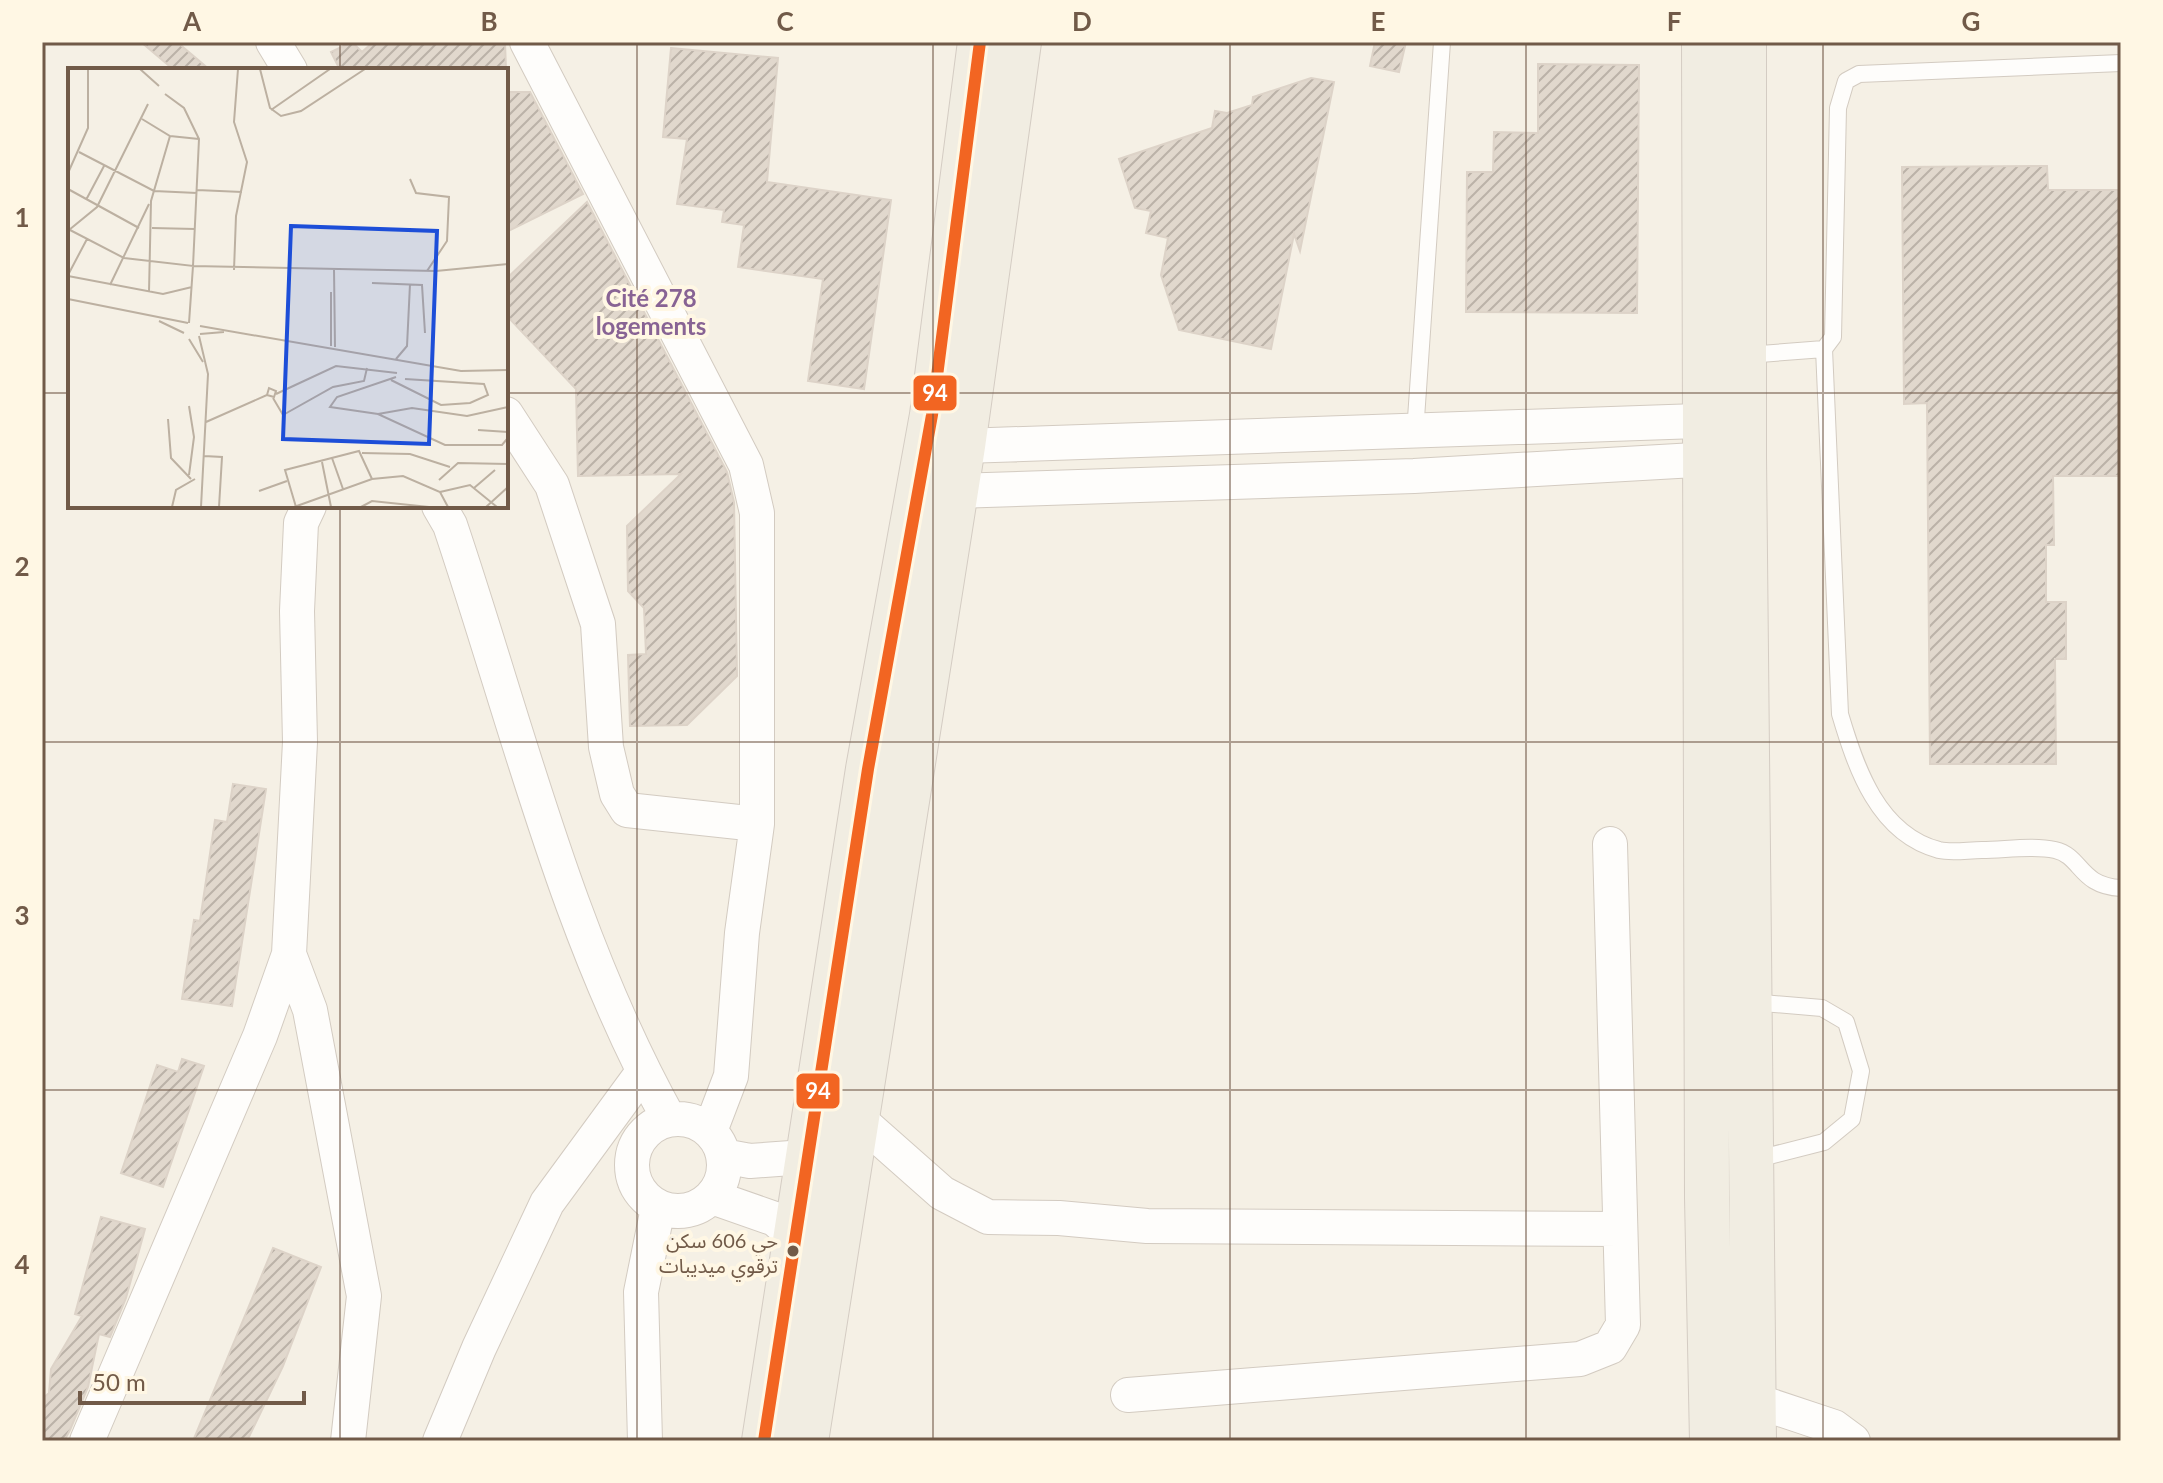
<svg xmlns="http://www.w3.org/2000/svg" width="2163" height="1483" font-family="Lato,'Noto Sans Arabic',sans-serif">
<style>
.building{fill:url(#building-hatch);stroke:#ddd3c8;stroke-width:2}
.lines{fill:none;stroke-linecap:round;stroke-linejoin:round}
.lane-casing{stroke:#d3cbc1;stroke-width:18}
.street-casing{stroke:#d3cbc1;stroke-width:36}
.primary-casing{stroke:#d4ccc3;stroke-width:46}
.lane{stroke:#fefdfb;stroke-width:16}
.street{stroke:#fefdfb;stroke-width:34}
.primary{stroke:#f1ede2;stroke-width:44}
.bus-1-casing{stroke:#fff7e4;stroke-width:18}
.bus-1{stroke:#f26522;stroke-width:12}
.grid{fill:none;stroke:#715a48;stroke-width:2;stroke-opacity:0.55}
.bus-dot{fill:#715a48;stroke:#fff7e4;stroke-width:3}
.labels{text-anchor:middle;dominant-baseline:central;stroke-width:8;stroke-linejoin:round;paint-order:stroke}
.bus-label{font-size:20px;fill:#715a48;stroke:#fff7e4;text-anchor:end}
.neighbourhood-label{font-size:24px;font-weight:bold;fill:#886394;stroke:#fff7e4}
.inset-road{fill:none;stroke:#bcb0a1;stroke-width:2}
.view{fill:#1d4ed8;fill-opacity:0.15;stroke:#1d4ed8;stroke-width:4}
.inset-edge{fill:none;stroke:#715a48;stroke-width:4}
.line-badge{stroke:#fff7e4;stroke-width:3}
.badge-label{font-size:22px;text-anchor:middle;font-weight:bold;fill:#fff}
.neatline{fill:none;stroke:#715a48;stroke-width:3}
.grid-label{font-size:26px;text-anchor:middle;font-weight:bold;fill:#715a48}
</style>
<defs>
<pattern id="building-hatch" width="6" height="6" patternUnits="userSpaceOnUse" patternTransform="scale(2)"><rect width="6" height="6" fill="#e1d8cd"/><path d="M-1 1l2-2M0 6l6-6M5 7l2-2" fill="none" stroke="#bbb2a8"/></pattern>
</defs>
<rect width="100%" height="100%" fill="#f5f0e5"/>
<path class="building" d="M141 42H177L210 70H174Z
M352 42 362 52 373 42H505L506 70H340L331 52Z
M1375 42H1406L1399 72 1370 66Z
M671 48 778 58 767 182 891 200 864 389 808 381 823 279 738 267 744 225 722 222 724 210 677 204 687 139 663 137Z
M1538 64 1639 65 1637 313 1466 312 1467 172H1493L1494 132 1538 133Z
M1311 78 1334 82 1300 251 1294 234 1271 349 1179 330 1161 275 1168 238 1146 233 1151 211 1135 208 1119 159 1212 128 1215 111 1227 113 1252 105 1253 97Z
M506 92H530L583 194 506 232Z
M2047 166 2048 190H2121V476H2053L2054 545H2046V602H2066V659H2055L2056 764H1930L1927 403 1904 404 1902 167Z
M587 202 727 472 734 502 737 676 687 725 630 726 628 655 646 654 644 608 628 591 627 526 681 474 578 476 576 389 506 315V279Z
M233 784 266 789 232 1006 182 999 194 920 200 921 215 820 227 822Z
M182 1059 204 1066 163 1187 121 1173 157 1065 178 1072Z
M101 1217 145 1229 126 1298 110 1337 99 1334 88 1387 70 1430 64 1441H42V1399L49 1393 51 1369 82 1316 75 1314Z
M273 1248 321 1267 283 1366 247 1441H193Z"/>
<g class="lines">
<defs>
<path id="lane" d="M1824 349 1840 714C1856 768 1878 834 1939 850 1952 853 1968 850 1982 850 2004 850 2033 845 2055 850 2082 856 2079 886 2121 888
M1747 355 1824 349 1833 337 1838 108 1846 81 1859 74 2121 63
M1415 433 1442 42
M1750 1002 1822 1008 1846 1022 1861 1071 1852 1119 1824 1142 1753 1160"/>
<path id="street" d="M273 42 290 70
M527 42 746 465 757 513V824L742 933 731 1076 710 1131
M506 414 552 485 598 624 606 747 617 794 627 810 757 824
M963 446 1727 420
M955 491 1414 476 1730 458
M439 506 450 525C517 724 566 934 669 1119
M289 954 310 1010 364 1296 348 1441
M856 1117 942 1193 988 1217 1059 1218 1147 1226 1620 1229
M632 1165a46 46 0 1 1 92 0a46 46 0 1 1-92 0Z
M723 1156 750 1161 805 1157
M712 1197 775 1219 794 1236
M1128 1395 1580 1359 1610 1347 1623 1325 1610 844
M1753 1400 1834 1427 1853 1441
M87 1441 260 1036 289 954 300 742 297 611 301 523 309 506
M440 1441 479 1348 547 1203 643 1072
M645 1441 641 1292 658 1208"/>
<path id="primary" d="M1704 42 1707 1198 1712 1441
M1744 42V457L1754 1441
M764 1441 868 769 932 415 980 42
M806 1441 963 446 1019 42"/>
</defs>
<use href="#lane" class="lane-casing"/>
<use href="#street" class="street-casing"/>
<use href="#primary" class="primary-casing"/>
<use href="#lane" class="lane"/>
<use href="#street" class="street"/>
<use href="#primary" class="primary"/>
<defs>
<path id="bus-1" d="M764 1441 868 769 932 415 980 42"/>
</defs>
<use href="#bus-1" class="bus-1-casing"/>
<use href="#bus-1" class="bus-1"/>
</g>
<path class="grid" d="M340 42V70M637 42V1441M933 42V1441M1230 42V1441M1526 42V1441M1823 42V1441M42 393H70M506 393H2121M340 506V1441M42 742H2121M42 1090H2121"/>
<circle class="bus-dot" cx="793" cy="1251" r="7"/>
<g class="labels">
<g class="bus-label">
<text x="778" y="1240">حي 606 سكن<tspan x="778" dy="25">ترقوي ميديبات</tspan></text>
</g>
<g class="neighbourhood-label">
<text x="651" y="297">Cité 278<tspan x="651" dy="28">logements</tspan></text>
</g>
</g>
<g transform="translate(68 68)">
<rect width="440" height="440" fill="#f5f0e5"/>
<path class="inset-road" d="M72 1 91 18M192 1 202 40 213 48 233 43 297 1M203 42 262 1M74 51 102 68 131 71M11 84 86 123 129 125M0 105 20 60V1M342 111 348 125 381 129 379 173 359 203M0 121 71 160M129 122 174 124M18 132 36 98M84 160 127 161M1 162 29 139 80 36M2 162 56 190 125 198 131 71 116 40 97 26M266 201 267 279M166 202 168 148 179 94 166 54 170 1M0 207 19 171M0 208 95 226 124 219M304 215 354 217 357 265M42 217 81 136M81 224 83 133 102 68M0 231 120 255M91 253 116 265M121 255 125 198 368 203 440 196M132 258 393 303 440 302M132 266 156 264M131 268 140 306 133 439M121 271 135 294M263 278V224M328 291 339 278 342 216M328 309 269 329 262 339 310 346 377 377H434L439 371M323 312 373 337 402 335 420 327 416 316 337 311M208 326 268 298 329 305M205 330 215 347 265 319 296 313 299 300M121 338 126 369 121 407M310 346 344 340 399 348 440 339M100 351 103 390 123 411M138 354 199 327 201 320 208 323 206 329 199 327M410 362 440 364M294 385 342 386 382 399M136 388 154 389 151 439M264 390 275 421M254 394 263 439M371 412 390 395 440 396M406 420 427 402M191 423 219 413M372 424 402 417 429 439M104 439 108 422 127 411M226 439 304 411 335 408 372 424 380 439M228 439 217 402 291 383 304 411M293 439 304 433 361 439M418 439 440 419"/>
<path class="view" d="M223 158 369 163 361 376 215 371Z"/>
<rect width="440" height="440" class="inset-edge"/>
</g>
<g class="line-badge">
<rect x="912" y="374" width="46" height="38" rx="8" fill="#f26522"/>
<rect x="795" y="1072" width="46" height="38" rx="8" fill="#f26522"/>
</g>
<g class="badge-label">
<text x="935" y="401">94</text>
<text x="818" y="1099">94</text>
</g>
<rect width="2163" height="1483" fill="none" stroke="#fff7e4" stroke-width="88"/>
<path d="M80 1391v12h224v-12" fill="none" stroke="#715a48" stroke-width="4"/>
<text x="92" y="1391" font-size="24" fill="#715a48" stroke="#fff7e4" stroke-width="6" paint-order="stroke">50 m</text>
<rect x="44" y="44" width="2075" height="1395" class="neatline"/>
<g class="grid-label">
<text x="192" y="31">A</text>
<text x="489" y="31">B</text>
<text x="785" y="31">C</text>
<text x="1082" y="31">D</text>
<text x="1378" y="31">E</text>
<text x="1674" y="31">F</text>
<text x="1971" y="31">G</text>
<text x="22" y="227">1</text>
<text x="22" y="576">2</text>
<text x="22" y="925">3</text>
<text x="22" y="1274">4</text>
</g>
</svg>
